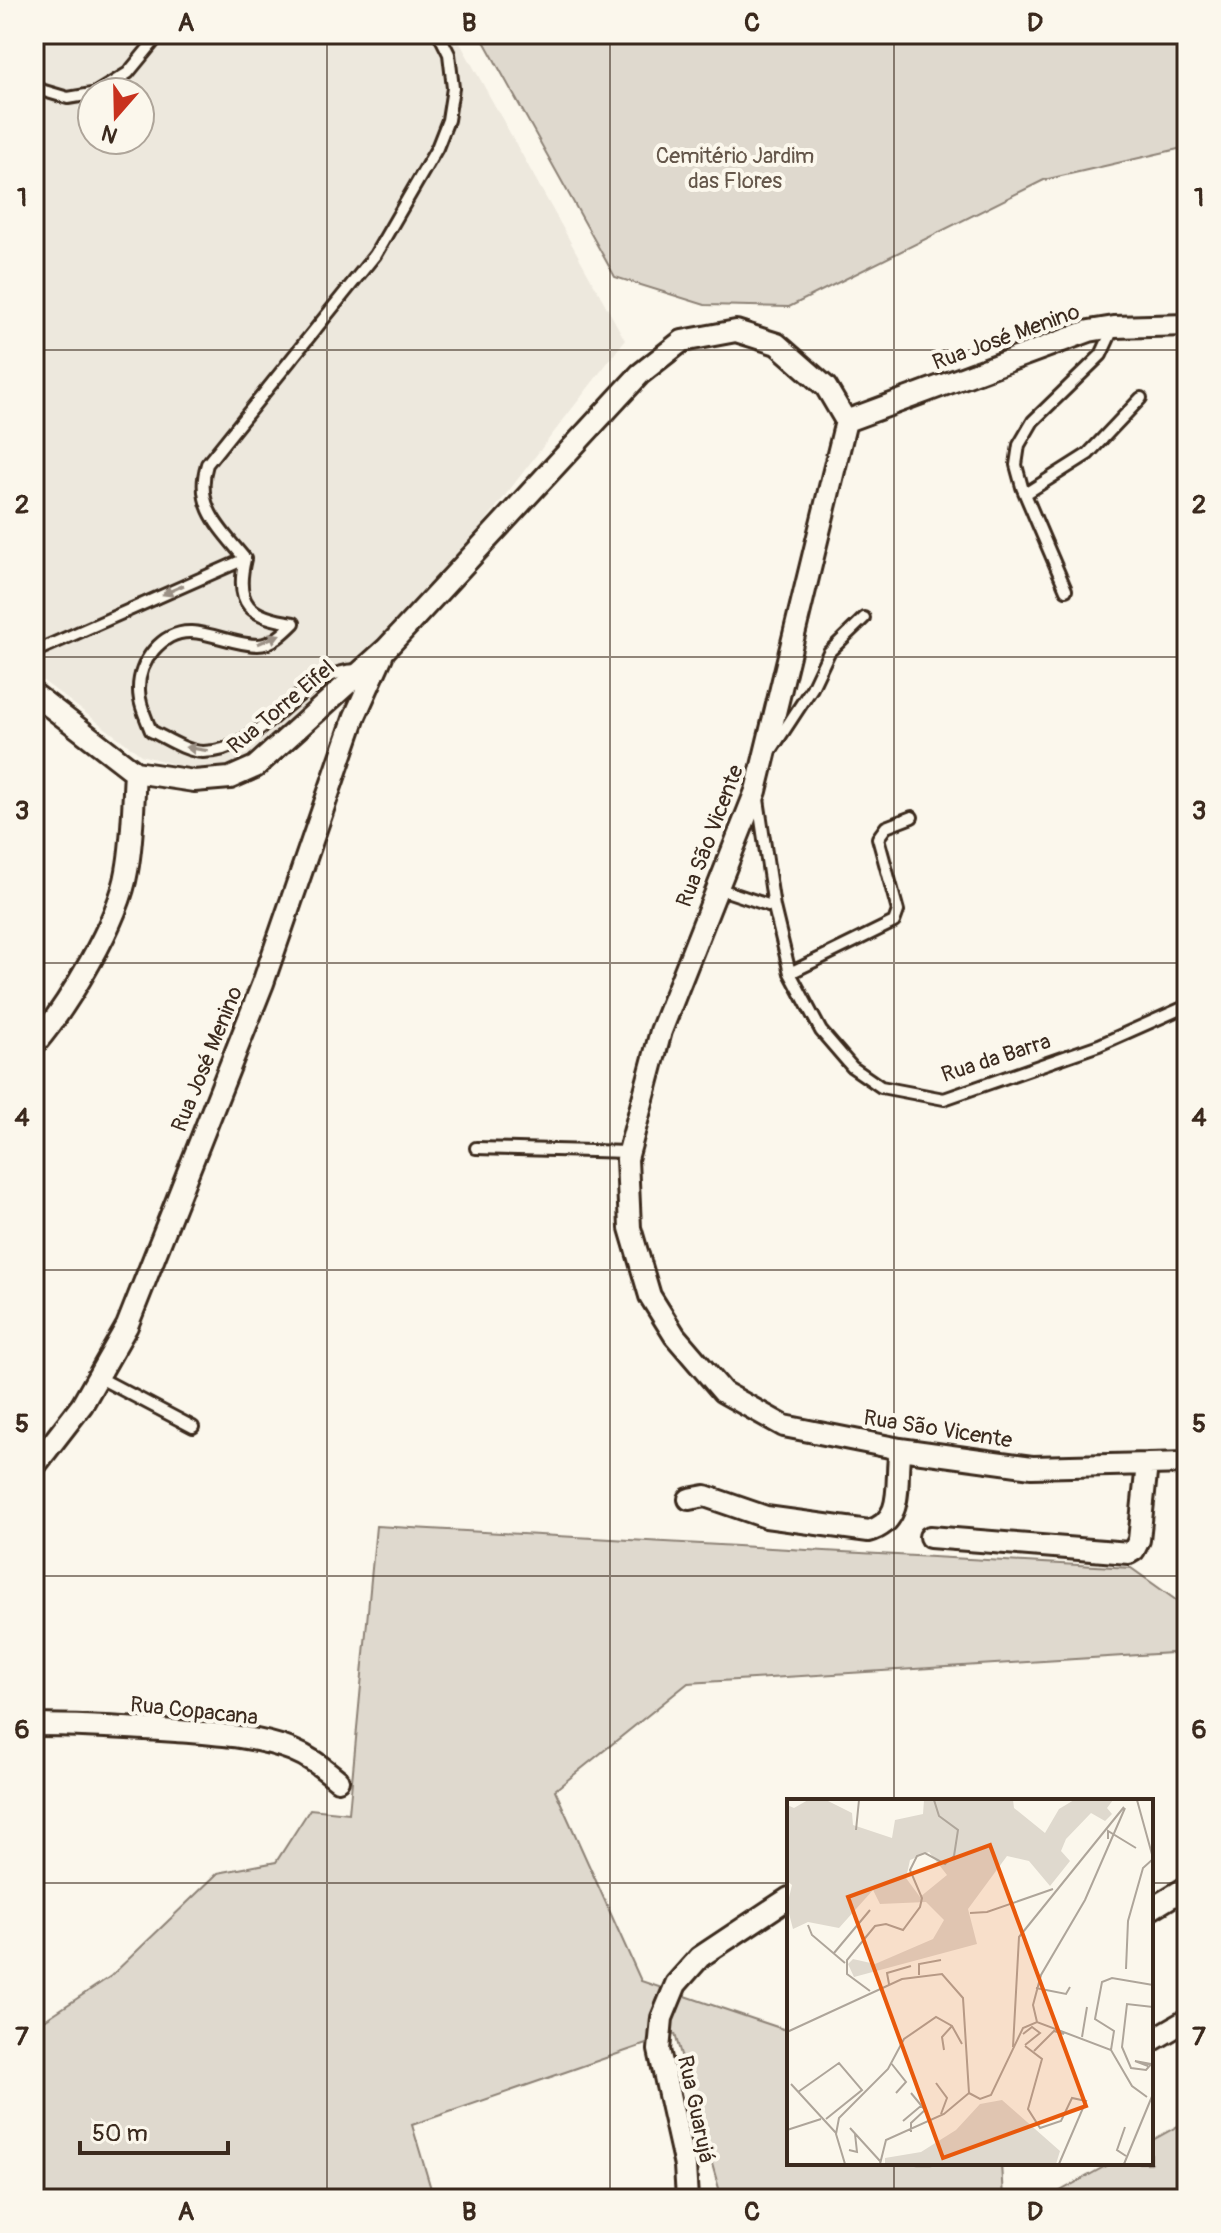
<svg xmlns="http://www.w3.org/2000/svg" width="1221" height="2233" font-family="Pangolin,sans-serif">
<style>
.built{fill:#ede8dd;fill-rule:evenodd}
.green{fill:#dfd9ce;stroke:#8d8276;stroke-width:2}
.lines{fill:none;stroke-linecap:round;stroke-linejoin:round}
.lane-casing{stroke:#3b2a1e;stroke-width:16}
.street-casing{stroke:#3b2a1e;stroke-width:26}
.lane{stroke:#fbf7ec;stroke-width:10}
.street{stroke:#fbf7ec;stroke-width:20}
.oneway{fill:#9b9085}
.grid{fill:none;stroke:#3b2a1e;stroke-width:2;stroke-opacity:0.55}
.labels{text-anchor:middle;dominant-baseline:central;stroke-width:8;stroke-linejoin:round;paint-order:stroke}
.park-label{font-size:22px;fill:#64564a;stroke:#fbf7ec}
.street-label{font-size:22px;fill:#3b2a1e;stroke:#fbf7ec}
.inset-road{fill:none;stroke:#aea59a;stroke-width:2}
.view{fill:#e8590c;fill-opacity:0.15;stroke:#e8590c;stroke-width:4}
.inset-edge{fill:none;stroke:#3b2a1e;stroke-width:4}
.neatline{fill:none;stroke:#3b2a1e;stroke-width:3}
.grid-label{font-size:26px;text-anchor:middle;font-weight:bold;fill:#3b2a1e}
</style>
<rect width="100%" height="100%" fill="#fbf7ec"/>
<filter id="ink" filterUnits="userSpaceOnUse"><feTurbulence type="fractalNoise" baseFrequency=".0125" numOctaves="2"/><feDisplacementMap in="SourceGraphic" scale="16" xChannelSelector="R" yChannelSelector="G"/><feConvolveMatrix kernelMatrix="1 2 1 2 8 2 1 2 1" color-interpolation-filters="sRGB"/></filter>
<g filter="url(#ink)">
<path class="built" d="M34 34H455L625 340 447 571 359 660 251 755 222 773 194 770 141 755 34 674ZM92 92H140V140H92Z"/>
<path class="green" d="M480 34H1187V147L1044 180 789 307 705 305 615 277Z
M376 1526 1131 1568 1187 1608V1652L688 1683 555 1790 641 1981 789 2031V2163H1001L1003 2199H722L675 2034 412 2125 434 2199H34V2027L111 1976 218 1873 276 1862 310 1809 349 1813Z
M1187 2121V2199H1046L1111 2163H1151V2141Z"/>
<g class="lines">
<defs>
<path id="lane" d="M34 88 68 98 92 94
M97 92 128 73 160 34
M1025 494 1088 454 1141 398
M245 559C220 528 194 506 207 464L375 255 437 148 448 120 453 88 449 54 439 34
M245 559C234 605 250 617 294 623
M1066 590 1022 487 1016 465 1019 445 1033 421 1101 355 1113 329
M294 623C285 632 272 645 258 645 236 645 213 633 191 632 162 631 138 662 139 690 139 704 146 718 151 731 166 738 185 751 203 752 266 752 297 669 359 670
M34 652 245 559
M772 749 812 688 829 652 864 618
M758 799 774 907 790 973 821 1031 852 1067 881 1087 944 1099 1099 1045 1187 1006
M717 888 774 907
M790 973 894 922 898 911 878 838 886 827 912 817
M34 1018 49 1027
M476 1148 629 1152
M98 1377 193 1427"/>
<path id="street" d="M846 421 1089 331 1114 327 1187 325
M34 694 135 772 194 781 230 778 255 767 386 649 640 374 682 341 736 331 777 344 826 387 846 421 756 791 661 1031 627 1159 630 1228 650 1296 675 1336 723 1392 784 1426 900 1449 1032 1467 1187 1463
M34 1045C67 1007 119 921 127 871 133 839 133 805 135 772
M34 1467 82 1405 127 1326 263 983 355 716 382 656
M689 1499 705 1496 766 1517 869 1531C907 1520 894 1480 900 1449
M930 1537 1129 1553 1134 1550 1139 1540 1147 1464
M34 1725C82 1725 129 1728 176 1731 214 1734 256 1736 292 1750 310 1757 323 1768 338 1780
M1151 1909 1187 1887
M1151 2041 1187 2020
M687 2199 685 2166 659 2050 662 2018 676 1984 700 1957 789 1898"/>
</defs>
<use href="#lane" class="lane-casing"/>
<use href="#street" class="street-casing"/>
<use href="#lane" class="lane"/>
<use href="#street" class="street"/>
</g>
<defs><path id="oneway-solid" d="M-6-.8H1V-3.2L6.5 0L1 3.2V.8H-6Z" transform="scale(2)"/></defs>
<g class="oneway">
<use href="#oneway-solid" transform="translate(173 590) rotate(156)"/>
<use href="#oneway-solid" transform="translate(269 639) rotate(-23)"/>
<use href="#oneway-solid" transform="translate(197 749) rotate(-171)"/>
</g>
</g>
<path class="grid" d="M327 34V2199M610 34V2199M894 34V1801M34 350H1187M34 657H1187M34 963H1187M34 1270H1187M34 1576H1187M34 1883H789M1151 1883H1187M894 2163V2199"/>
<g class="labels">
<g class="park-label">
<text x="735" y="156">Cemitério Jardim<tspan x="735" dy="25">das Flores</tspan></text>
</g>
<g class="street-label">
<text transform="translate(1006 337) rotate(-20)">Rua José Menino</text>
<text transform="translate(281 707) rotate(-40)">Rua Torre Eifel</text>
<text transform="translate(710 836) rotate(-69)">Rua São Vicente</text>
<text transform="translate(996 1058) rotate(-18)">Rua da Barra</text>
<text transform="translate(207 1059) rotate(-68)">Rua José Menino</text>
<text transform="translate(938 1429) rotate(9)">Rua São Vicente</text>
<text transform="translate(194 1711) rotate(6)">Rua Copacana</text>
<text transform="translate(696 2109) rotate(78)">Rua Guarujá</text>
</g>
</g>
<g transform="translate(787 1799)">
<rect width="366" height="366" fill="#fbf7ec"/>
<path d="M21 1H39L65 14 66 26 105 39 108 21 136 15 137 1H226L227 9 258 34 272 10 287 1H326L320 9 325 15 318 22 304 14 279 40 274 52 283 62 263 87 242 62 220 57 181 110 190 145 67 178 61 165 66 160 88 165 146 140 157 121 139 103 93 105 86 91 52 129 21 123 6 130 0 107 5 86 0 82V6L7 9ZM142 53 160 76 133 98 119 79 123 61ZM215 301 273 352 269 365H98V359L134 353 169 331 193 305Z" fill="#dfd9ce" fill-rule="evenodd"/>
<path class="inset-road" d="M350 1 366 59M69 31 72 1M321 40V32L349 49M183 114 200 113 266 90M21 126 25 136 58 164M47 154 83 111M339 170 341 122 356 69 366 60M132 176V165L154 161M102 185 100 174 124 167M249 189 279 195 283 188M83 192 60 175V161L88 127 99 125 116 131 133 108 135 99 123 71 130 57 138 54 158 65 167 57 171 31 152 17 147 1M366 208 340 205 335 248 344 269 359 271 366 263M250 223 246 206 254 176 298 101 338 9M0 233 115 180 155 175 176 199 182 294M236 235 245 228 253 234 238 246M295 238 300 208M238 247 255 260 241 310 253 329 274 322 285 299 299 302 272 365M226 248 232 138 337 8M157 251 155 238 165 227M324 251 327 232 308 220 315 183 325 179 366 186M247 252 267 232 277 235M104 264 119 283 109 294M361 267 348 262 364 265M149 284 160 299 154 315M4 285 49 334M11 293 52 264 75 291 39 320M182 294 193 300 204 296 236 229 250 223 324 251 345 287 360 298M116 322 135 306M338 328 330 351 339 357M63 329 93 362M0 331 34 320M124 333V324L138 311 124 294M62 351 70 353 68 335M58 365 49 335 52 319 101 270 117 240 149 218 165 227 175 245M93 365 99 341 157 315 182 294M337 365 366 295"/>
<path class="view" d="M203 46 299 307 156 359 61 98Z"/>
<rect width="366" height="366" class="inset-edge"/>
</g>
<rect width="1221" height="2233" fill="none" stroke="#fbf7ec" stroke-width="88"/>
<g transform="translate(116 116) rotate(200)"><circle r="38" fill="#fbf7ec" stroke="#aea59a" stroke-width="2"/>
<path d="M0-6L14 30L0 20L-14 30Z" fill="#c8321e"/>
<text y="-12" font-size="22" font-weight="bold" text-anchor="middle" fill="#3b2a1e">N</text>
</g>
<path d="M80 2141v12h148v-12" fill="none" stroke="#3b2a1e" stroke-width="4"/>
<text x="92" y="2141" font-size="24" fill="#3b2a1e" stroke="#fbf7ec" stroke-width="6" paint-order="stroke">50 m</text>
<rect x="44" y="44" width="1133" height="2145" class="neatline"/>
<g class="grid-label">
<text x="186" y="31">A</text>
<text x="469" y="31">B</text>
<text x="752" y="31">C</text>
<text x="1035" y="31">D</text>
<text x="22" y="206">1</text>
<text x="1199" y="206">1</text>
<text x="22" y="513">2</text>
<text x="1199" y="513">2</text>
<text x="22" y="819">3</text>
<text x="1199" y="819">3</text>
<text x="22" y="1126">4</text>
<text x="1199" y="1126">4</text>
<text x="22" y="1432">5</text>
<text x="1199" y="1432">5</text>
<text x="22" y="1738">6</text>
<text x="1199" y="1738">6</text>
<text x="22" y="2045">7</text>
<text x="1199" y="2045">7</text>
<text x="186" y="2220">A</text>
<text x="469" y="2220">B</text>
<text x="752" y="2220">C</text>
<text x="1035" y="2220">D</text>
</g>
</svg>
